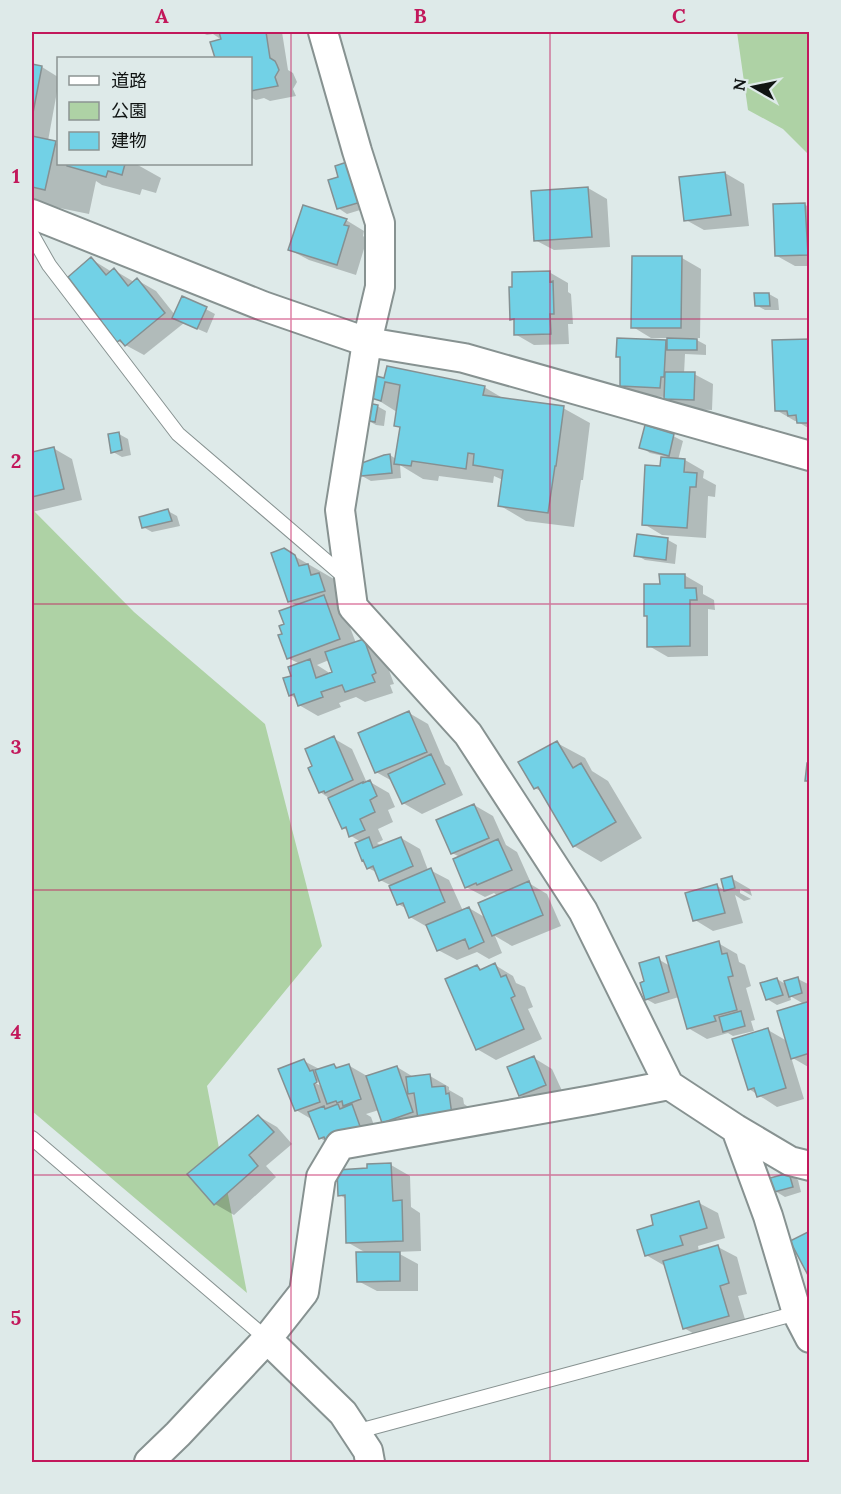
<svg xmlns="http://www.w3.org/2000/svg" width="841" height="1494" font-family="Lora,'Noto Sans JP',serif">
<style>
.green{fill:#aed2a5}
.shadow{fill:#0003;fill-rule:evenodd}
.building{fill:#72d1e6;stroke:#859092;stroke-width:1.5}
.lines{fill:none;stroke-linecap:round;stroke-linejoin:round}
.lane-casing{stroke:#879291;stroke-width:16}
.street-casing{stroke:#879291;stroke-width:32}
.lane{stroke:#fff;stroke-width:14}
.street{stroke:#fff;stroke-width:28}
.grid{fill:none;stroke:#c2185b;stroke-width:1.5;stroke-opacity:0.55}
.neatline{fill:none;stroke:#c2185b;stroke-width:2}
.grid-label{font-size:20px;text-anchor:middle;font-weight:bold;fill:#c2185b}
</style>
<rect width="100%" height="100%" fill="#deeae9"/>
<path class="green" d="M737 32H809V155L783 129 748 110Z
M32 509 134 612 265 724 322 946 207 1086 247 1293 32 1111Z"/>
<path class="shadow" d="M200 32H282L288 70 293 73 297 82 293 89 296 96 270 101 264 98 256 100 250 97V58H216L212 43 223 40 222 37 219 38 213 34 207 35Z
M32 65 42 67 58 77V86L48 141 58 144V164H136L161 178 156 193 142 189 140 195 102 185 96 181 89 214 40 204 32 199Z
M725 173 744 184 749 226 704 230 686 220Z
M330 181 370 207 347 214 338 208Z
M588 188 607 199 610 247 554 250 535 240Z
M805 205 810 207V266H795L777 256Z
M346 220 364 231 363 236 367 239 356 275 309 260 290 250Z
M634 257 682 258 701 269 700 338H693L706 345V355L685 354 684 374H694L713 384 712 410 684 409 666 397 640 396 621 385 622 359 618 356V340L666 342 668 343V338H651L633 327Z
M91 259 112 272 114 270 134 282 137 280 156 291 175 315 183 297 215 314 207 333 184 323 144 355 118 341Z
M549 272 568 283V292L571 294 573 324H568L569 344 534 345 515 334V321L511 319Z
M769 294 778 299 779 310H765L756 305Z
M810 341V429L798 422V421H795L776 410Z
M377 378 484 387 506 400 563 408 590 423 583 480H581L574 527 526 521 499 505 503 480 494 476 493 483 439 476 438 481 423 479 400 465 401 478 371 481 362 476 390 455 396 459 401 428 395 425 397 412 373 397Z
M377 406 386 411 384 426 376 425 367 420Z
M119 434 128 439 131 455 122 457 113 452Z
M673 436 683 441 678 460H685L704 471 703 478 716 485 715 497 708 496 706 538 662 535 644 524 662 468 668 457 650 453 641 447Z
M53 448 72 459 82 500 32 512V453Z
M168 511 177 516 180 526 152 532 143 527Z
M639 535 668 540 677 545 675 564 645 560 636 555Z
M284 550 339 582 348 622 356 643 364 641 382 651 394 684 390 685 393 693 365 702 356 697 339 703 341 707 318 716 299 705 297 699 290 695 293 676 300 664 288 658 284 634 286 625 298 606 289 601ZM329 660 334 673 329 675 328 672 317 665Z
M684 575 703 586V594L714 600 715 610 708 609V656L668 657 649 646V617L646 616 661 586Z
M409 713 428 724 445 764 450 767 463 795 422 814 403 803 394 782 376 772Z
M333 738 352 749 367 783 370 782 389 793 395 807 388 810 393 822 378 829 383 840 377 843 382 846 401 838 420 849 428 870H430L449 880 463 911 469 908 486 918 498 896 494 893 485 897 466 887 460 857 452 853 474 805 493 816 506 845 517 852 530 881 527 882 547 894 561 926 512 946 495 936 502 953 489 959 477 952 457 960 438 950 429 928 410 917 407 909 398 904 390 885 380 880 378 873 368 868 365 861 363 860 361 842 351 836 349 831 343 828 329 798 320 792 314 767Z
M557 743 585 758 592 771 608 781 642 838 601 862 574 846 544 793 535 788Z
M731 878 750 889 752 896 740 889V893L751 899 744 901 735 895 743 923 713 931 695 920 717 886 726 891 723 880Z
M718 943 737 954 739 962 745 965 751 986 746 988 755 1020 751 1021 754 1031 733 1036 728 1033 707 1039 688 1028 679 997 655 1004 646 999V982L658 959 670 966Z
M495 965 513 976 516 983 525 987 533 1007 528 1009 542 1039 496 1060 477 1049V967L483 970Z
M777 979 787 985 798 979 810 985V1068L791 1057 804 1099 777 1107 749 1089 768 1030 787 1041 804 1004 790 996 791 1000 777 1005 767 999Z
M534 1058 552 1069 564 1095 539 1105 521 1095Z
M304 1061 321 1070 334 1065 339 1068 348 1065 367 1076 397 1067 415 1078 430 1076 449 1087V1090L463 1098 464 1104 467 1106 470 1125 402 1132 383 1122 379 1110 366 1114 371 1117 379 1139 338 1149 320 1138 313 1120 296 1110ZM311 1077 321 1083V1086L310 1080Z
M258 1116 277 1127 292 1144 266 1166 276 1177 234 1215 215 1204 189 1174Z
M391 1165 410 1176 411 1207 420 1213 421 1251 396 1252 418 1264V1291H377L358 1281 368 1254 347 1242 346 1199 340 1195 368 1170Z
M789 1174 798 1180 801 1192 785 1197 775 1191Z
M699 1203 718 1213 725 1238 698 1246 699 1252 718 1247 737 1257 747 1294 738 1296 747 1326 703 1339 684 1328 665 1266 646 1255 655 1226Z"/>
<path class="building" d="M219 32H266L270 58 275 61 277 65 279 70 275 77 278 86 250 91V58H215L210 42 221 39Z
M32 64 42 66 32 118Z
M32 136 56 141 45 190 32 187Z
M350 161 361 202 337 209 328 180 338 177 335 166Z
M67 164H125L122 175 108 171 106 177 67 166Z
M725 172 731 215 684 221 679 177Z
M588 187 592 237 534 241 531 191Z
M805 203 808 255 775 256 773 204Z
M303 205 347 219 344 225 349 226 337 265 288 250Z
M632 256H682L681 328H631Z
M91 257 106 275 114 268 128 286 137 278 165 313 125 346 120 340 117 342 68 277Z
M550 271V282L553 281 554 314H550L551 334 514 335V319L510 320 509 287H512V272Z
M754 293H769L770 306H755Z
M182 296 207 307 197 329 172 318Z
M617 338 666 340 664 377H661L660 388 620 386V357H616Z
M667 338 697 339V350H667Z
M810 339V423H797L796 415 788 416 787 411H775L772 340Z
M387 366 485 386 483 395 564 406 556 466H555L548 513 498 506 503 470 473 465 474 454 468 453 466 469 412 461 411 466 394 464 400 427 394 426 400 385 385 382 381 401 371 398 376 376 384 378Z
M665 372H695L694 400 664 399Z
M368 403 378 405 375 422 365 420Z
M645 425 674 434 669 456 639 448Z
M119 432 122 450 111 453 108 434Z
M54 447 64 489 32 497V452Z
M390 454 392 473 361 476 359 464 384 455Z
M661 457 685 459 684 472 697 473 696 487H690L687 528 642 525 645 465 660 466Z
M168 509 172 521 142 528 139 517Z
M637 534 668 538 666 560 634 556Z
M284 548 295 555 299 566 308 564 311 575 319 573 325 591 288 602 271 553Z
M659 574H685V588H696L697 600H690V646L647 647V616H644V584H660Z
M324 595 340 639 287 659 278 635 282 634 279 626 284 624 279 611Z
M364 639 376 673 372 675 375 682 345 692 342 685 321 692 323 697 298 706 294 694 289 696 283 678 291 676 288 667 310 659 316 678 332 672 325 652Z
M409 711 427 752 375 773 358 733Z
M334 736 353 780 325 793 324 791 319 793 308 768 312 766 305 749Z
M557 741 573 768 581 763 616 822 573 847 538 787 534 789 518 762Z
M431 754 445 784 402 804 388 774Z
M807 763H810V781H805Z
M370 780 377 796 370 800 375 812 360 819 365 830 349 837 346 827 342 829 328 798 363 782V783Z
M474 804 489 838 451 854 436 820Z
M369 837 373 848 401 837 413 866 379 881 373 866 367 869 363 860 362 861 355 843Z
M498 839 512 870 477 885 476 883 465 888 453 859Z
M431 868 445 902 409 918 403 903 397 905 389 886Z
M732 876 735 888 724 891 721 879Z
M529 881 543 915 492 936 478 903Z
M717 884 725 913 693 921 685 893Z
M469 907 484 942 469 949 465 939 437 951 426 925Z
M719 941 722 954 727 953 733 976 728 977 737 1010 714 1016 716 1021 687 1029 666 956Z
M659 957 669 992 645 1000 640 983 644 981 639 963Z
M495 963 501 977 506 975 515 996 511 998 524 1029 476 1050 445 979 477 965 480 970Z
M798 977 802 993 789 997 784 981Z
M777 978 783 995 766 1000 760 983Z
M810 1001V1053L791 1059 777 1011Z
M741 1011 745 1026 723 1032 719 1017Z
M768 1028 786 1088 757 1097 754 1088 748 1090 732 1039Z
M534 1056 546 1085 519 1096 507 1067Z
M304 1059 310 1071 313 1070 317 1082 314 1084 320 1102 295 1111 278 1069Z
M334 1064 336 1068 349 1064 361 1099 343 1106 342 1101 337 1103 336 1101 327 1104 315 1070Z
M397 1066 413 1112 382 1123 366 1076Z
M430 1074 432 1087 445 1086 446 1094 449 1093 452 1115 418 1119 414 1093 408 1094 406 1077Z
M338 1104 340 1109 352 1104 361 1129 326 1141 324 1137 319 1139 308 1112 324 1106 325 1109Z
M258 1115 274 1132 249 1155 258 1166 214 1205 187 1174Z
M391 1163 393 1201 402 1200 403 1241 346 1243 345 1195 338 1196 337 1170 367 1168V1164Z
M789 1173 793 1187 774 1192 770 1178Z
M699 1201 707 1228 680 1236 683 1245 645 1256 637 1230 653 1225 651 1215Z
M810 1231V1279L790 1241Z
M718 1245 729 1283 720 1286 729 1316 683 1329 663 1261Z
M356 1252H400V1281L357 1282Z"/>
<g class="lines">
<defs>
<path id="lane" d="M32 235 49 265 178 434 346 578
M32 1138 267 1339
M355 1432 797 1313"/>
<path id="street" d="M323 32 357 151 380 223V287L367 342 340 510 353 607 468 734 583 911 669 1085 736 1129 790 1161 810 1166
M32 214 263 306 367 342 464 358 810 456
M736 1129 768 1216 797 1313 810 1338
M267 1339 343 1413 368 1451 370 1462
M149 1462 178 1434 267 1339 304 1292 321 1177 340 1145 592 1100 669 1085"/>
</defs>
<use href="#lane" class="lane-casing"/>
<use href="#street" class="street-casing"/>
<use href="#lane" class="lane"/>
<use href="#street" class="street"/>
</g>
<path class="grid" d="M291 32V1462M550 32V1462M32 319H810M32 604H810M32 890H810M32 1175H810"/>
<rect width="841" height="1494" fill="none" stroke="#deeae9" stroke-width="66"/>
<rect x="57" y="57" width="195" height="108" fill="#deeae9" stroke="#8c9493" stroke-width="1.5"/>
<rect x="69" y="76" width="30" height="9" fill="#ffffff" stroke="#8c9493" stroke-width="1.5"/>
<text x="111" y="87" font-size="18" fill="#101413">道路</text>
<rect x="69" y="102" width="30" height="18" fill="#aed2a5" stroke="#8c9493" stroke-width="1.5"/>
<text x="111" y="117" font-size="18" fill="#101413">公園</text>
<rect x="69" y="132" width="30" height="18" fill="#72d1e6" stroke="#8c9493" stroke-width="1.5"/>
<text x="111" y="147" font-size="18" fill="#101413">建物</text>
<g transform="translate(754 87) rotate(279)" stroke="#deeae9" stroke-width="4.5" paint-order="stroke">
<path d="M0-4.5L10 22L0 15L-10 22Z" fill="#101413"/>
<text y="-9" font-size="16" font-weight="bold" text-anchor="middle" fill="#101413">N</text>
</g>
<rect x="33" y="33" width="775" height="1428" class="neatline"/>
<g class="grid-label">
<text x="162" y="23">A</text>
<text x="420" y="23">B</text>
<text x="679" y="23">C</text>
<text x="16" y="183">1</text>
<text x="16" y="468">2</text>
<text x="16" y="754">3</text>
<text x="16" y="1039">4</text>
<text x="16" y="1325">5</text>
</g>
</svg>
